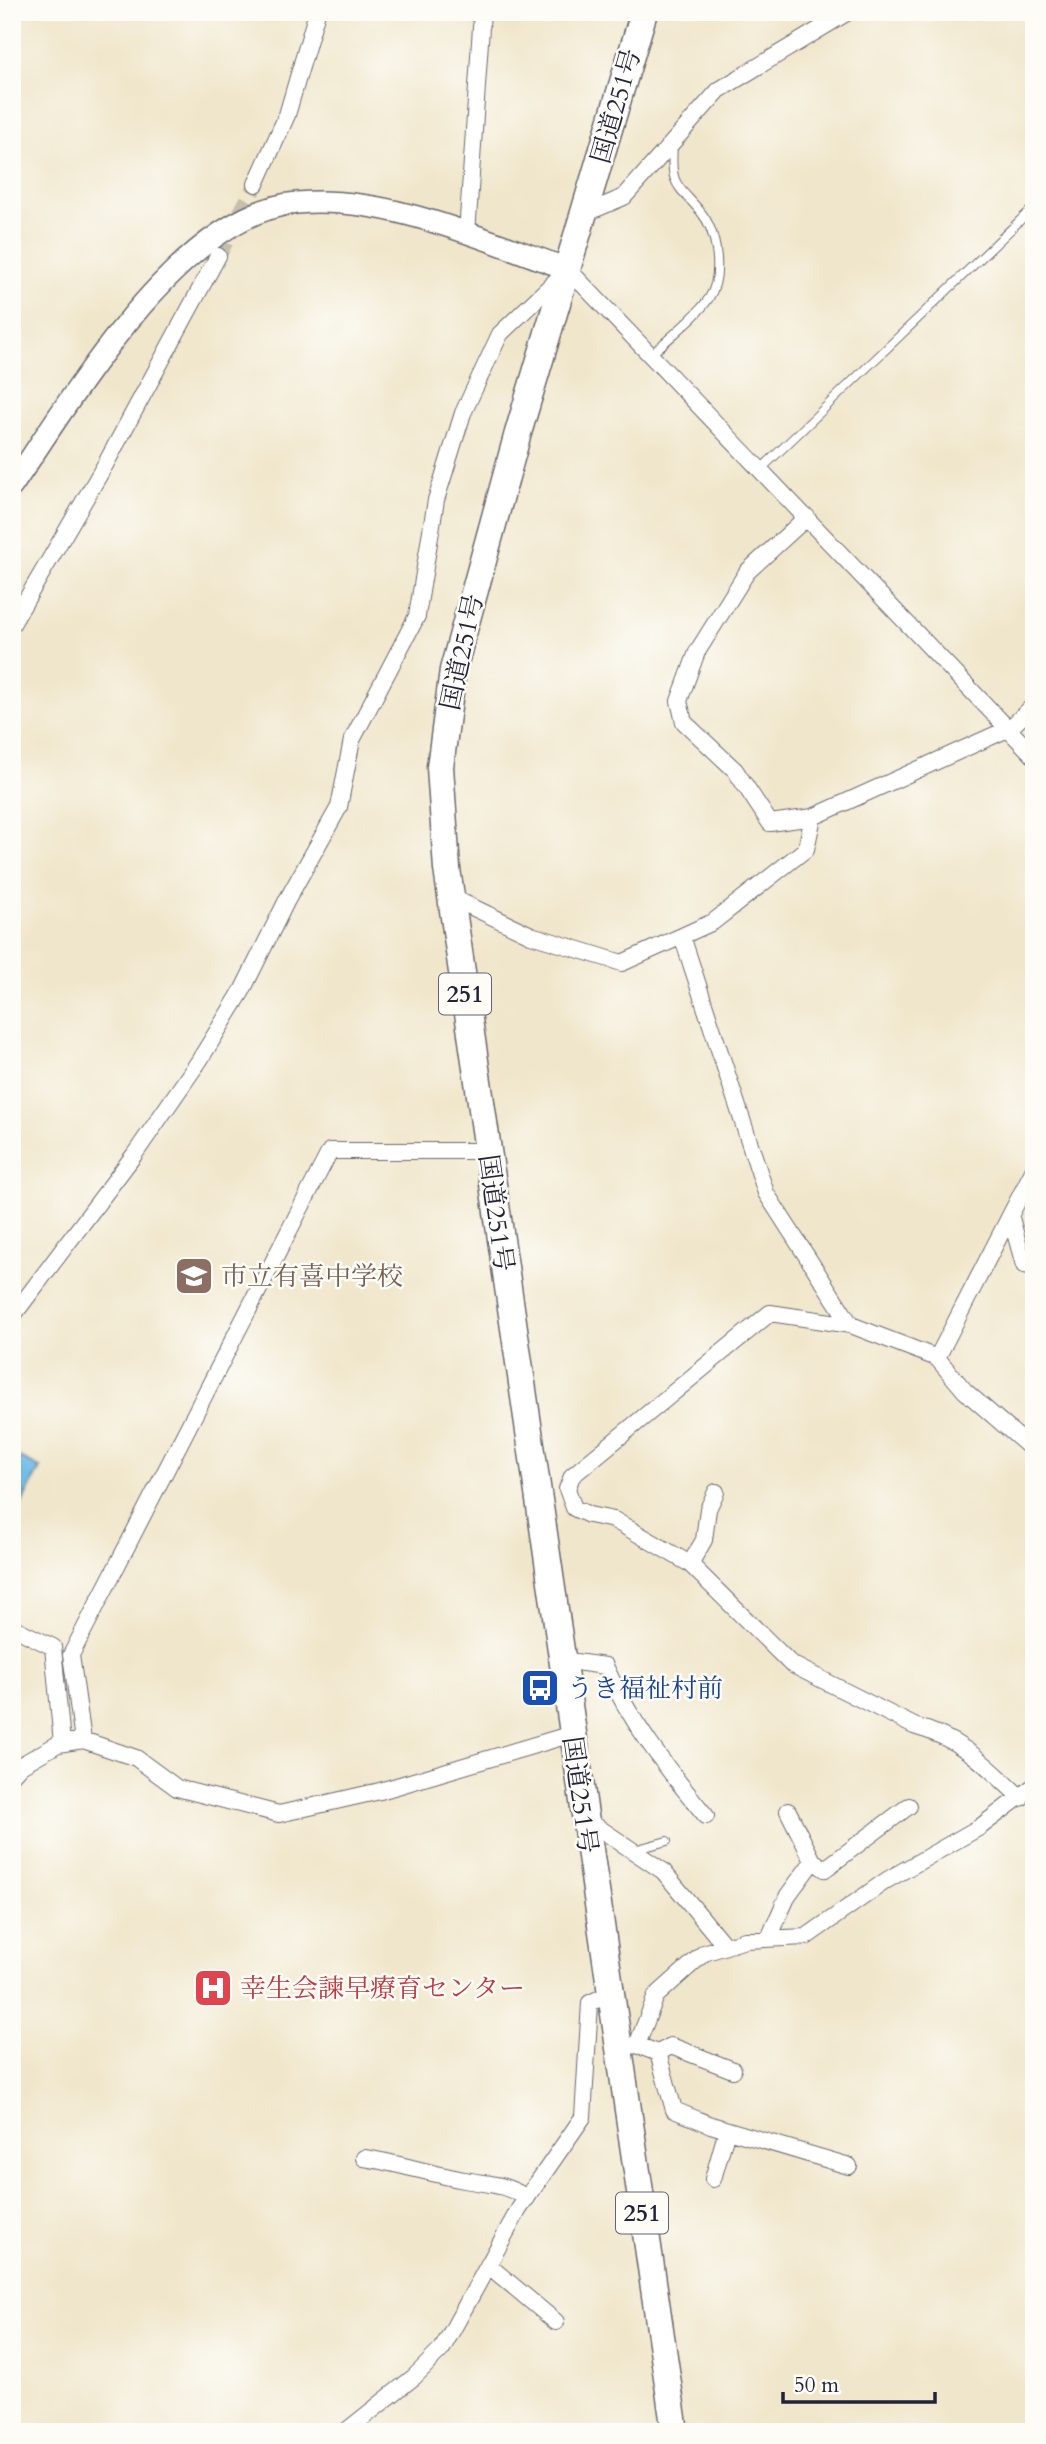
<svg xmlns="http://www.w3.org/2000/svg" width="1046" height="2444" font-family="Cardo,'Noto Serif JP',serif">
<style>
.water{fill:#6bb9e5;stroke:#466e90;stroke-width:2}
.lines{fill:none;stroke-linecap:round;stroke-linejoin:round}
.minor-tunnel{stroke:#c7bfae;stroke-width:16;stroke-dasharray:16 8;stroke-linecap:butt}
.service-casing{stroke:#6a676d;stroke-width:10}
.minor-casing{stroke:#6a676d;stroke-width:18}
.tertiary-casing{stroke:#6a676d;stroke-width:24}
.trunk-casing{stroke:#6a676d;stroke-width:29}
.service{stroke:#fff;stroke-width:8}
.minor{stroke:#fff;stroke-width:16}
.tertiary{stroke:#fff;stroke-width:21}
.trunk{stroke:#fff;stroke-width:26}
.labels{text-anchor:middle;dominant-baseline:central;stroke-width:5;stroke-linejoin:round;paint-order:stroke}
.shield{fill:#fdfcf7;stroke:#646373;stroke-width:2}
.shield-label{font-size:24px;font-weight:bold;fill:#22223b}
.street-label{font-size:26px;fill:#22223b;stroke:#fdfcf7}
.education-label{font-size:26px;fill:#785e54;stroke:#fdfcf7;text-anchor:start}
.transit-label{font-size:26px;fill:#164399;stroke:#fdfcf7;text-anchor:start}
.health-label{font-size:26px;fill:#be3a42;stroke:#fdfcf7;text-anchor:start}
</style>
<rect width="100%" height="100%" fill="#fdfcf7"/>
<filter id="ink" filterUnits="userSpaceOnUse"><feTurbulence type="fractalNoise" baseFrequency=".0143" numOctaves="2"/><feDisplacementMap in="SourceGraphic" scale="14" xChannelSelector="R" yChannelSelector="G"/><feConvolveMatrix kernelMatrix="1 2 1 2 8 2 1 2 1" color-interpolation-filters="sRGB"/></filter>
<filter id="wash" filterUnits="userSpaceOnUse"><feTurbulence type="fractalNoise" baseFrequency=".00686" numOctaves="4" result="noise"/><feDisplacementMap in="SourceGraphic" scale="28" xChannelSelector="R" yChannelSelector="G"/><feGaussianBlur stdDeviation="1.57" result="paint"/><feColorMatrix in="noise" values="0 0 0 0 0 0 0 0 0 0 0 0 0 0 0 0 0 1.4 0 .05"/><feComposite in="paint" operator="in"/></filter>
<g filter="url(#wash)">
<rect width="100%" height="100%" fill="#f0e6cb"/>
<path class="water" d="M12 1454 40 1468 12 1522Z"/>
</g>
<g filter="url(#ink)">
<g class="lines">
<path class="minor-tunnel" d="M218 256 256 184"/>
<defs>
<path id="service" d="M651 355C667 339 697 317 709 298 724 275 717 231 700 211 677 184 670 186 673 146
M761 469 1034 207
M634 1850 667 1841"/>
<path id="minor" d="M256 184 287 115 317 12
M584 214 624 197 719 90 848 12
M467 234 482 12
M807 517 747 572 697 652 679 701 684 722 735 770 770 823 813 817 1010 728 1034 705
M12 624 105 465 218 256
M813 817 806 849 713 922 682 936 766 1193 851 1325 937 1358
M451 897 531 935 622 963 682 936
M1034 1169 937 1358 965 1391 1034 1451
M1011 1218 1024 1265 1034 1267
M12 1317 134 1155 199 1061 242 991 287 900 339 807 352 740 417 616 436 500 463 413 500 334 568 269 1034 756
M851 1325 770 1313 572 1476 567 1489 574 1508 589 1515 614 1520 690 1564 791 1664 914 1726C962 1739 986 1765 1021 1798
M690 1564 704 1540 708 1509 716 1492
M12 1627 53 1647 62 1743
M561 1660 605 1666C630 1722 667 1769 706 1816
M83 1740 71 1655 330 1151H487
M12 1775 21 1765 58 1744 83 1740 136 1758 177 1788 279 1814 380 1791 572 1734
M788 1811 813 1861
M584 1818 663 1871 725 1946
M769 1938 788 1895 813 1861 825 1869 909 1806
M637 2045 656 1996 704 1953 745 1940 806 1937 887 1880 980 1827 1034 1786
M629 2046 637 2045 658 2053 674 2110 711 2125 849 2166
M658 2053 671 2046 733 2070
M364 2158C398 2163 431 2174 465 2180 491 2185 503 2183 527 2198
M713 2179 727 2130
M488 2265 556 2322
M345 2432 414 2377 442 2349 519 2209 583 2117 590 2003 609 1994"/>
<path id="tertiary" d="M12 486C72 398 181 212 297 203 389 195 483 240 568 269"/>
<path id="trunk" d="M644 12 518 433 453 670 440 767 447 869 675 2432"/>
</defs>
<use href="#service" class="service-casing"/>
<use href="#minor" class="minor-casing"/>
<use href="#tertiary" class="tertiary-casing"/>
<use href="#trunk" class="trunk-casing"/>
<use href="#service" class="service"/>
<use href="#minor" class="minor"/>
<use href="#tertiary" class="tertiary"/>
<use href="#trunk" class="trunk"/>
</g>
</g>
<defs>
<symbol id="school-square" viewBox="-11 -11 22 22"><rect x="-9" y="-9" width="18" height="18" rx="4" fill="#8d6e63" stroke="#fdfcf7"/><path d="M0-5L7-2L0 1L-7-2ZM-4 1L0 2.5L4 1V4Q0 6-4 4Z" fill="#fff"/></symbol>
<symbol id="bus-square" viewBox="-11 -11 22 22"><rect x="-9" y="-9" width="18" height="18" rx="4" fill="#1a4fb4" stroke="#fdfcf7"/><path d="M-5-6H5V4H4V6H2V4H-2V6H-4V4H-5ZM-3.5-4V0h7V-4ZM-3.5 1.2v1.5H-2V1.2ZM2 1.2v1.5H3.5V1.2Z" fill="#fff"/></symbol>
<symbol id="hospital-square" viewBox="-11 -11 22 22"><rect x="-9" y="-9" width="18" height="18" rx="4" fill="#e0444e" stroke="#fdfcf7"/><path d="M-5-5h3v3.5h4V-5h3V5h-3V1.5h-4V5h-3Z" fill="#fff"/></symbol>
</defs>
<g fill-rule="evenodd">
<use href="#school-square" x="172" y="1254" width="44" height="44"/>
<use href="#bus-square" x="518" y="1666" width="44" height="44"/>
<use href="#hospital-square" x="191" y="1966" width="44" height="44"/>
</g>
<g class="labels">
<g class="shield">
<rect x="439" y="973.5" width="52" height="41" rx="5"/>
<rect x="616" y="2192.5" width="52" height="41" rx="5"/>
</g>
<g class="shield-label">
<text x="465" y="994">251</text>
<text x="642" y="2213">251</text>
</g>
<g class="street-label">
<text transform="translate(616 106) rotate(-74)">国道251号</text>
<text transform="translate(462 652) rotate(-78)">国道251号</text>
<text transform="translate(496 1213) rotate(82)">国道251号</text>
<text transform="translate(580 1795) rotate(82)">国道251号</text>
</g>
<g class="education-label">
<text x="221" y="1276">市立有喜中学校</text>
</g>
<g class="transit-label">
<text x="567" y="1688">うき福祉村前</text>
</g>
<g class="health-label">
<text x="240" y="1988">幸生会諫早療育センター</text>
</g>
</g>
<rect width="1046" height="2444" fill="none" stroke="#fdfcf7" stroke-width="42"/>
<path d="M783 2392v10h152v-10" fill="none" stroke="#22223b" stroke-width="3.5"/>
<text x="794" y="2392" font-size="21" fill="#22223b" stroke="#fdfcf7" stroke-width="5" paint-order="stroke">50 m</text>
</svg>
